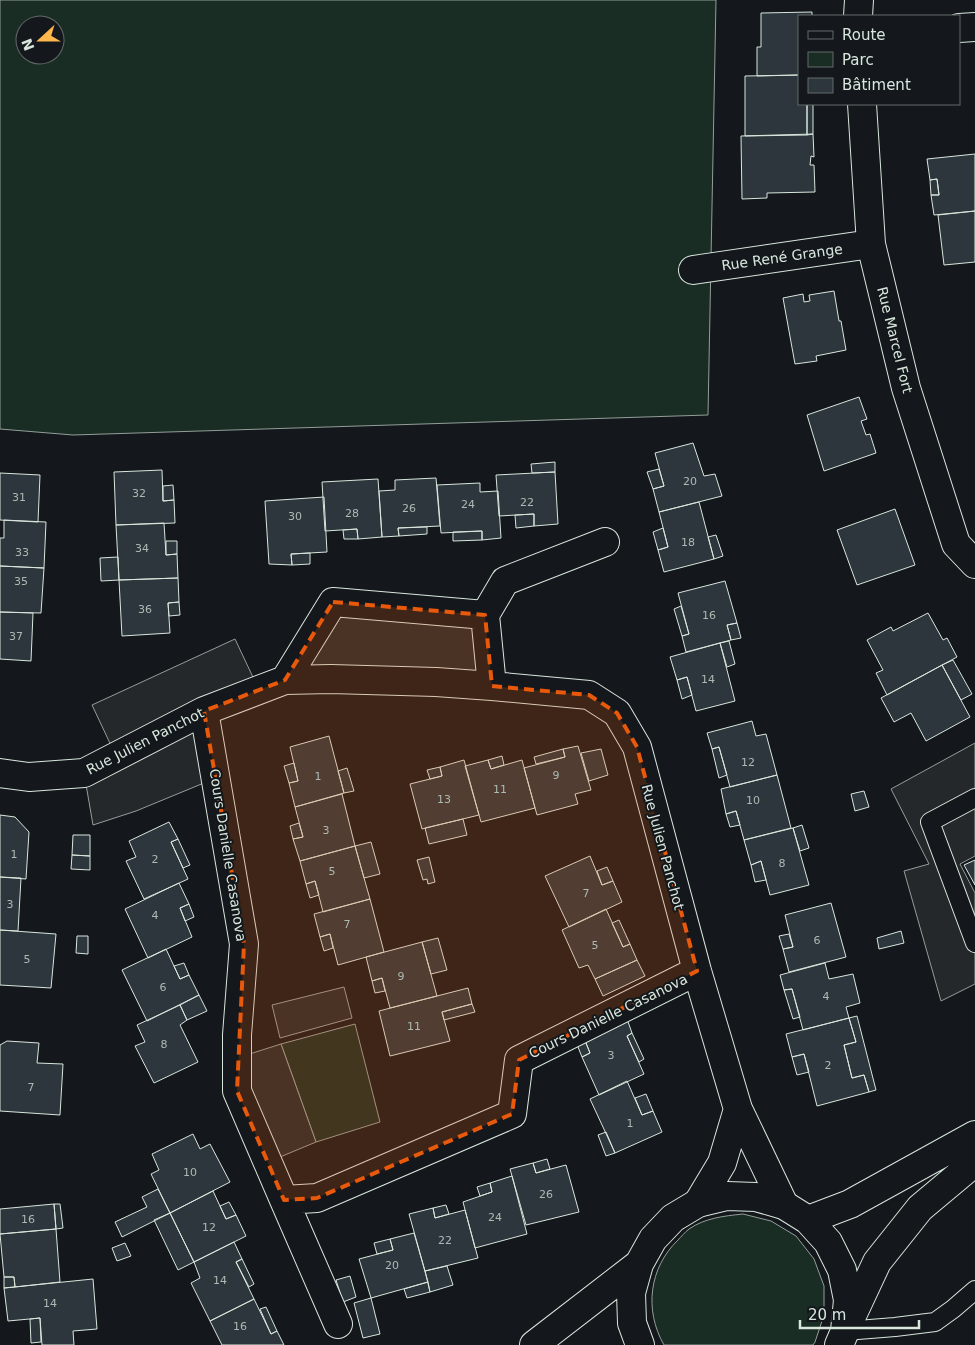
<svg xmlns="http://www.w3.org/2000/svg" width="975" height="1345" font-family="'DejaVu Sans',sans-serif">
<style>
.green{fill:#1a2d24;stroke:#939e99;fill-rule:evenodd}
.parking{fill:#24282b;stroke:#939e99}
.building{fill:#2c363c;stroke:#d8e6dc}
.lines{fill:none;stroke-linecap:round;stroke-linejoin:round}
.lane-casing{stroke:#d8e6dc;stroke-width:20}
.street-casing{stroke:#d8e6dc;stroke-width:30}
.secondary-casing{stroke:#d8e6dc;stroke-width:30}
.lane{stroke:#14181c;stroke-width:18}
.street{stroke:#14181c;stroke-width:28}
.secondary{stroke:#14181c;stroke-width:28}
.marked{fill:#e8590c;fill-opacity:0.2;stroke:#e8590c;stroke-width:4;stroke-dasharray:10 6;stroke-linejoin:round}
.labels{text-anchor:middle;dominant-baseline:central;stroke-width:4;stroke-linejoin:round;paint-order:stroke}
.number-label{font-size:11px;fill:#adbab4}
.street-label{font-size:14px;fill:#d8e6dc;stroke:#14181c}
</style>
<rect width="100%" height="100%" fill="#14181c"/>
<path class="green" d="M0 0H716L708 415 73 435 0 429ZM25 25H55V55H25Z
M355 1024 380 1122 316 1142 281 1044Z
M743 1214 771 1221 796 1236 814 1259 824 1286V1315L815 1342 813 1345H664C644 1310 649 1268 678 1240 681 1237 685 1232 689 1229 705 1218 724 1216 743 1214Z"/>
<path class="parking" d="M333 602 485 615 492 686 285 680Z
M235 639 259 690 204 711 216 778 136 811 93 825 84 773 116 756 92 705Z
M975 743V856L960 864 975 893V984L941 1001 904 871 929 864 891 789Z
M344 987 352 1018 280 1038 272 1005Z
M281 1044 316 1142 268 1162 237 1058Z"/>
<path class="building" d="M812 12V16H799V75L757 76V47H761V13Z
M799 75V104H807V135L745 136V76Z
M807 104H813V134L807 135Z
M813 134 814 157 811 156 810 165H814L815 192 767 193V198L742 199 741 136Z
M975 154V211L934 215 931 195H939L937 179 930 180 927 159Z
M937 179 939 195H931L930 180Z
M975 211V262L944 265 938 215Z
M834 291 839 321H841L846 350 816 356 817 361 795 364 783 298 803 294 804 302 810 301 809 295Z
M859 397 867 419 861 421 866 435 870 434 876 453 824 471 807 415Z
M693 443 704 476 715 474 722 496 659 512 653 489 664 486 655 453Z
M555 462V472L532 473 531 464Z
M659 469 664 486 653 489 647 472Z
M162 470 163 501 174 500 175 523 116 525 114 472Z
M555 472 558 524 534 526V514L499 516 496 475Z
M0 473 40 475 38 522 0 520Z
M436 478 440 526 398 528 399 536 382 537 379 491 395 490V480Z
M378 479 382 537 358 539 357 529 325 531 322 482Z
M480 483V492L498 491 501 538 482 540V531L441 533 437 485Z
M173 485 174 500 163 501V486Z
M324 497 327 552 291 554 292 565 269 564 265 501Z
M699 502 714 559 664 572 658 550 668 547 659 512Z
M895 509 915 565 857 585 837 530Z
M534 514V526L516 528 515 515Z
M4 520 46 522 44 568 0 566V538H4Z
M164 523 166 555 177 554 178 578 119 580 116 525Z
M427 527V534L399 536 398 528Z
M663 528 668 547 658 550 653 532Z
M357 529 358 539H344L343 530Z
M482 531V540L453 541V532Z
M716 535 723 556 714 559 708 537Z
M166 541H177V554L166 555Z
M310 553V564L292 565 291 554Z
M118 557 119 580 101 581 100 558Z
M0 566 44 568 41 613 0 612Z
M178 578 179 602 168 603 170 633 122 636 119 580Z
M725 581 737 623 727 625 731 640 686 652 682 636 689 634 678 593Z
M179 602 180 615 169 616 168 603Z
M681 606 689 634 682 636 674 609Z
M0 612 33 613 31 661 0 659Z
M928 613 943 640 947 638 957 657 887 695 876 673 883 670 867 640 891 627 893 631Z
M737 623 741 638 731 640 727 625Z
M729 641 735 664 727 667 720 643Z
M720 643 735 701 696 711 687 677 677 680 670 657Z
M953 660 972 694 961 700 942 665Z
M942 665 970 717 926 741 911 713 894 722 881 698Z
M687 677 692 695 682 699 677 680Z
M752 721 756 736 766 734 777 775 730 787 719 747 712 749 707 733Z
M329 736 344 793 295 807 289 783 298 781 290 747Z
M578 746 591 790 575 794 578 804 537 815 524 768 565 757 563 749Z
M719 747 727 775 719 778 712 749Z
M563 749 565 757 536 764 534 757Z
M601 749 608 775 589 781 581 753Z
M502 756 504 765 491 769 488 760Z
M464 760 479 815 422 829 410 784 442 776 440 767Z
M488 760 491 769 522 760 535 808 481 822 465 766Z
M294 763 298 781 289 783 284 766Z
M440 767 442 776 430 779 427 770Z
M347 768 354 791 344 793 338 771Z
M777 775 791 828 744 840 736 811 726 814 721 789Z
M864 791 869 807 855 811 851 794Z
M342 794 355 846 300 861 293 839 303 837 295 807Z
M736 811 740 825 730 827 726 814Z
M0 815 15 817 29 832 26 879 0 877Z
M463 819 467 835 429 844 425 828Z
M169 822 178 839 171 842 188 879 144 899 126 861 136 857 129 841Z
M299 823 303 837 293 839 290 826Z
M802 825 809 848 800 851 793 828Z
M793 828 809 885 770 895 761 861 751 865 744 840Z
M73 835H90V856L72 855Z
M178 839 190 865 183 868 171 842Z
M371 842 380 874 364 878 355 846Z
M355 846 370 899 323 912 315 881 306 884 300 861Z
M72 855 90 856V870L71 869Z
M590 856 602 885 613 881 622 902 569 927 545 876Z
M429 857 435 882 428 884 427 879 423 880 417 860Z
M975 860V885L964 865Z
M761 861 766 880 755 882 751 865Z
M607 867 613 881 602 885 597 871Z
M0 877 21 878 18 931 0 930Z
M315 881 319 895 310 898 306 884Z
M179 883 189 904 180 908 192 937 148 958 125 909Z
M370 899 384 952 338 965 330 934 320 937 314 914Z
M831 903 846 957 789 972 783 949 793 947 785 915Z
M189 904 194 917 185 921 180 908Z
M606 909 623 947 630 944 637 960 595 979 588 965 579 968 562 930Z
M619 920 630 944 623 947 612 923Z
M0 930 56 934 51 988 0 985Z
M901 931 904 943 879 949 877 938Z
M330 934 333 948 324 951 320 937Z
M789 934 793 947 783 949 779 936Z
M77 936H88V954L76 953Z
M438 938 447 970 431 974 422 942Z
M422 942 437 996 390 1008 382 978 372 981 366 957Z
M166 949 180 979 189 975 199 995 147 1021 122 970Z
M637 960 645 976 603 996 595 979Z
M184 963 189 975 180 979 174 966Z
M825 963 829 979 853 974 860 1003 846 1007 849 1018 803 1030 792 989 784 990 780 975Z
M382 978 385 991 375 993 372 981Z
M468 988 472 1004 442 1012 450 1041 390 1056 379 1011Z
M792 989 800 1017 793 1019 784 990Z
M199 995 207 1011 187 1020 180 1005Z
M472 1004 475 1012 444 1020 442 1012Z
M180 1005 187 1020 180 1025 198 1062 154 1083 135 1046 145 1042 137 1025Z
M857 1016 876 1090 869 1092 864 1075 852 1078 844 1045 856 1042 849 1018Z
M849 1018 856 1042 844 1045 852 1078 864 1075 869 1092 817 1106 804 1054 792 1057 786 1034Z
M627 1019 632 1033 627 1036 644 1074 599 1095 582 1057 590 1053 584 1038Z
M632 1033 644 1059 639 1062 627 1036Z
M584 1038 590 1053 582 1057 576 1042Z
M7 1041 39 1043 37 1063 63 1064 60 1115 0 1111V1045Z
M804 1054 809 1072 797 1075 792 1057Z
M627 1081 642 1115 653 1111 662 1132 615 1153 590 1099Z
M646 1094 653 1111 642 1115 635 1098Z
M606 1132 615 1153 606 1156 598 1135Z
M193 1134 200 1149 210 1144 230 1182 170 1213 151 1174 159 1170 152 1154Z
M547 1159 550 1169 536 1173 533 1163Z
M533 1163 536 1173 566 1165 579 1212 526 1225 510 1169Z
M512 1176 527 1234 475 1248 463 1202 492 1192 490 1183Z
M490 1183 492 1192 480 1196 477 1187Z
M158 1189 170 1213 122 1237 115 1222 147 1207 142 1197Z
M213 1191 226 1219 236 1215 246 1236 194 1262 170 1213Z
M229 1202 236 1215 226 1219 220 1206Z
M54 1204H60L63 1228 56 1229Z
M54 1204 56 1229 0 1234V1209Z
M446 1205 449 1214 435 1218 433 1208Z
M433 1208 435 1218 465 1210 478 1258 425 1271 409 1214Z
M170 1213 194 1262 178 1270 154 1220Z
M56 1229 60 1282 15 1287 14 1277H4L0 1234Z
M414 1233 428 1282 371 1298 359 1259 393 1250 390 1239Z
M390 1239 393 1250 377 1254 374 1243Z
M234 1242 242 1259 236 1262 254 1299 210 1321 191 1283 200 1278 194 1262Z
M125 1243 131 1256 117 1261 112 1248Z
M242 1259 254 1284 249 1287 236 1262Z
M447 1266 453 1285 430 1292 425 1271Z
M350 1276 356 1297 343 1302 336 1280Z
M4 1277H14L15 1287 4 1288Z
M93 1279 97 1329 73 1331 74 1345H42L40 1318 8 1321 4 1288Z
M428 1282 430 1292 407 1298 404 1289Z
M371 1298 380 1334 363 1338 354 1303Z
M254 1299 271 1334 277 1331 284 1345H222L210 1321Z
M266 1307 277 1331 271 1334 260 1309Z
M40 1318 41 1342 31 1343 30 1319Z"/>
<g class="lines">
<defs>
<path id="lane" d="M975 798 930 822 975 943
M845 1331 895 1327 935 1322 953 1309 975 1290"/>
<path id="street" d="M858 16 859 0
M959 28 975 27
M862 104 871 244 906 388 956 544 975 564
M693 270 871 244
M285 680 333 602 485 615
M492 686 485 615 505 581 605 542
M204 711 244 944 237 1035V1091L284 1200 317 1198 512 1114 519 1060 697 971
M0 773 29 777 84 773 204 711 285 680 331 679 436 682 492 686 589 695 617 713 637 747 697 971 738 1109 784 1205
M284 1200 338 1324
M698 1203 722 1163 738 1109"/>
<path id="secondary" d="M808 1220 850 1204 975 1135
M849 1322 877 1262 920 1208 975 1162
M534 1345 639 1264
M640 1345 632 1323 631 1293 639 1264 653 1239 673 1218 698 1203 727 1196 756 1197 784 1205 808 1220 828 1242 842 1270 848 1300 845 1331 839 1345"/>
</defs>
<use href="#lane" class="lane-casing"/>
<use href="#street" class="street-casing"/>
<use href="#secondary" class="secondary-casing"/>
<use href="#lane" class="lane"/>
<use href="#street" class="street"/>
<use href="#secondary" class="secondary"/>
</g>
<path class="marked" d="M333 602 485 615 492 686 589 695 617 713 637 747 697 971 519 1060 512 1114 317 1198 284 1200 237 1091 244 944 204 711 285 680Z"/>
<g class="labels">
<g class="number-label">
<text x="690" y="481">20</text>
<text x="139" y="493">32</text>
<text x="19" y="497">31</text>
<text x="527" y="502">22</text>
<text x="468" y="504">24</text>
<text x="409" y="508">26</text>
<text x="352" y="513">28</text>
<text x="295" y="516">30</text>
<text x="688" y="542">18</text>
<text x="142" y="548">34</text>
<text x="22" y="552">33</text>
<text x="21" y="581">35</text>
<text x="145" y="609">36</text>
<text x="709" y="615">16</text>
<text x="16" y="636">37</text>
<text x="708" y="679">14</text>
<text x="748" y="762">12</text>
<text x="556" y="775">9</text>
<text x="318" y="776">1</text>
<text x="500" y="789">11</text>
<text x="444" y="799">13</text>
<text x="753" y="800">10</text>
<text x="326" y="830">3</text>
<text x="14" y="854">1</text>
<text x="155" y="859">2</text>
<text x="782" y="863">8</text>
<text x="332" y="871">5</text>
<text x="586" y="893">7</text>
<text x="10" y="904">3</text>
<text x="155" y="915">4</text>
<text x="347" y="924">7</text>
<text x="817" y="940">6</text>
<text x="595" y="945">5</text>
<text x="27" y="959">5</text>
<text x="401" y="976">9</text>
<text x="163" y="987">6</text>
<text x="826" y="996">4</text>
<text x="414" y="1026">11</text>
<text x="164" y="1044">8</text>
<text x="611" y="1055">3</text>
<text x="828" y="1065">2</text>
<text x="31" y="1087">7</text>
<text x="630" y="1123">1</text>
<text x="190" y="1172">10</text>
<text x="546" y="1194">26</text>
<text x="495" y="1217">24</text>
<text x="28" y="1219">16</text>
<text x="209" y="1227">12</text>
<text x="445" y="1240">22</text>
<text x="392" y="1265">20</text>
<text x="220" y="1280">14</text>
<text x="50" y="1303">14</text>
<text x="240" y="1326">16</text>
</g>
<g class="street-label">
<text transform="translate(782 257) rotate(-8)">Rue René Grange</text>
<text transform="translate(895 340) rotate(76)">Rue Marcel Fort</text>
<text transform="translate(145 741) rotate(-27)">Rue Julien Panchot</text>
<text transform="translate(663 847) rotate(75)">Rue Julien Panchot</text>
<text transform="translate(228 855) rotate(81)">Cours Danielle Casanova</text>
<text transform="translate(608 1016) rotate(-26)">Cours Danielle Casanova</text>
</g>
</g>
<rect x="798" y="15" width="162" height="90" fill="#14181c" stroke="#626a69"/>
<rect x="808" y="31" width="25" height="8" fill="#14181c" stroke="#626a69"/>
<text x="842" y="40" font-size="15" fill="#d8e6dc">Route</text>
<rect x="808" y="52" width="25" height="15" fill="#1a2d24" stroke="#626a69"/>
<text x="842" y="65" font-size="15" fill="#d8e6dc">Parc</text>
<rect x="808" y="78" width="25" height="15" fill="#2c363c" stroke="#626a69"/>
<text x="842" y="90" font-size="15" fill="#d8e6dc">Bâtiment</text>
<g transform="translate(40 40) rotate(249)"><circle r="24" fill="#14181c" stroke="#626a69"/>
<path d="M0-4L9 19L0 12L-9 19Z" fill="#ffb74d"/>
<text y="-8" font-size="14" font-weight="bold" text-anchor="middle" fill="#d8e6dc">N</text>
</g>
<path d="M800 1320v8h119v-8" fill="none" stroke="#d8e6dc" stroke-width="2.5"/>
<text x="808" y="1320" font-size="15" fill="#d8e6dc" stroke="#14181c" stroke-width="4" paint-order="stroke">20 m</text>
</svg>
